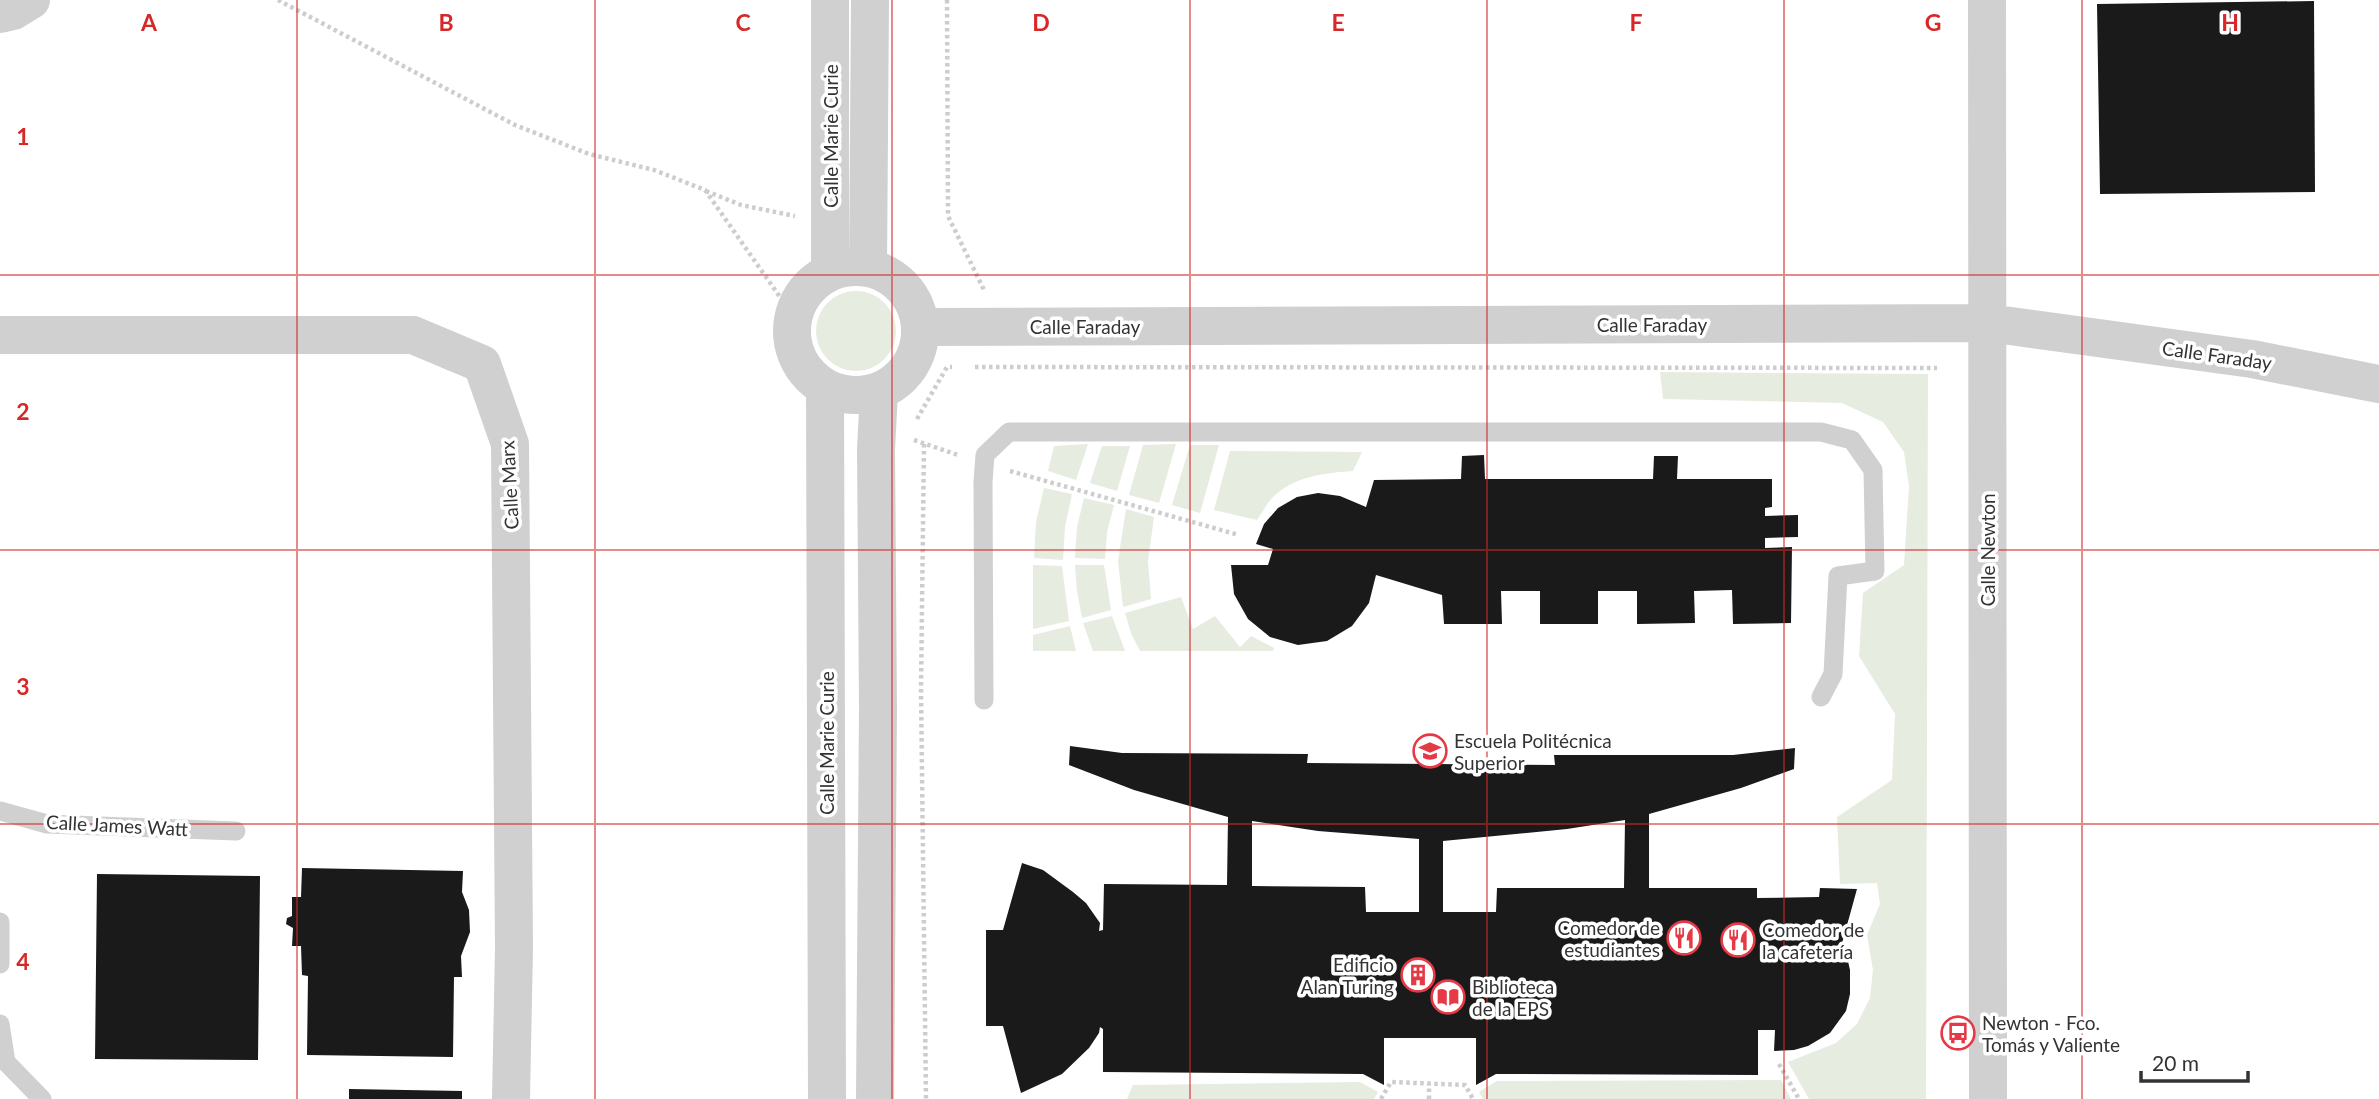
<svg xmlns="http://www.w3.org/2000/svg" width="2379" height="1099" font-family="Lato,sans-serif">
<style>
.green{fill:#e6ecdf}
.building{fill:#1a1a1a;fill-rule:evenodd}
.lines{fill:none;stroke-linecap:round;stroke-linejoin:round}
.path{stroke:#cdcdcd;stroke-width:4.5;stroke-dasharray:3.5 3.5;stroke-linecap:butt}
.lane{stroke:#d0d0d0;stroke-width:19}
.street{stroke:#d0d0d0;stroke-width:38}
.grid{fill:none;stroke:#d62828;stroke-width:2;stroke-opacity:0.55}
.labels{text-anchor:middle;dominant-baseline:central;stroke-width:7;stroke-linejoin:round;paint-order:stroke}
.street-label{font-size:19px;fill:#333;stroke:#fff}
.poi-label{font-size:19px;fill:#333;stroke:#fff;text-anchor:start}
.grid-label{font-size:23px;text-anchor:middle;font-weight:bold;fill:#d62828;stroke:#fff;stroke-width:7;stroke-linejoin:round;paint-order:stroke}
</style>
<rect width="100%" height="100%" fill="#fff"/>
<path class="green" d="M816 331a40 40 0 1 1 80 0a40 40 0 1 1-80 0Z
M1660 372 1928 374 1926 1099H1809L1788 1062 1836 1043 1857 1024 1870 998 1873 970 1867 935 1880 904 1877 883 1840 884 1837 817 1892 780 1895 714 1859 656 1863 593 1904 565 1909 486 1904 452 1883 422 1842 403 1663 399Z
M1088 444 1076 480 1048 471 1054 446Z
M1176 444 1159 503 1129 495 1143 445Z
M1190 445H1219L1200 513 1172 505Z
M1102 446H1130L1117 491 1090 483Z
M1230 451 1362 452 1353 471C1325 473 1295 476 1273 497 1267 503 1262 513 1257 520L1214 510Z
M1044 488 1072 494 1065 527 1063 560 1034 558 1036 522Z
M1084 498 1114 505 1107 532 1105 559 1075 558 1077 527Z
M1126 509 1154 517 1148 561 1151 599 1123 607 1118 561Z
M1033 565 1062 566 1069 621 1033 629Z
M1075 565H1104L1111 610 1082 618 1077 591Z
M1181 597 1193 629 1215 616 1240 647 1251 636 1274 648 1273 651H1140L1131 633 1125 613Z
M1112 616 1125 651H1093L1083 623Z
M1070 626 1076 651H1033V635Z
M1781 1080 1791 1099H1483L1479 1092 1497 1081Z
M1360 1082 1378 1092 1374 1099H1127L1133 1085Z"/>
<path class="building" d="M2314 1 2315 192 2100 194 2097 4Z
M1484 455 1485 479H1653L1654 456H1678L1677 479H1772V507L1765 508V516L1798 515V537L1765 538V548L1792 547 1791 623 1733 624 1732 590 1694 591 1695 623 1637 624V591H1598V624H1540V591H1501L1502 624H1444L1442 595 1376 575 1369 603 1352 626 1327 641 1298 645 1270 637 1248 619 1234 594 1231 565H1268L1273 549 1256 544 1264 524 1278 508 1297 497 1318 493 1340 496 1366 507 1374 480 1461 479 1462 456Z
M1070 746 1122 753 1308 754 1307 763 1555 765 1554 755H1733L1795 748 1794 769 1741 788 1649 814V888H1757V898L1819 897 1820 888 1857 889 1841 947 1847 957 1850 970V994L1846 1011 1830 1033 1808 1046 1794 1050 1774 1051 1775 1030H1758V1075L1496 1074 1476 1085V1038H1384V1085L1363 1074 1103 1072V1029L1100 1027 1099 1033 1089 1048 1062 1074 1021 1093 1003 1026H986V930H1003L1022 863 1043 870 1073 892 1086 903 1100 923 1099 931 1103 930 1104 884 1227 885 1228 817 1134 790 1069 765ZM1625 820 1624 888H1497L1496 912H1443V841L1567 829ZM1252 821 1318 831 1419 839V912H1366L1365 887 1252 886Z
M302 868 463 871 462 892 469 910 470 932 461 956 462 977H454L453 1057 307 1055 308 976 302 975 301 946H292L293 928 286 924 287 918 292 916V897H301Z
M97 874 260 876 258 1060 95 1059Z
M349 1089 462 1091V1099H349Z"/>
<g class="lines">
<path class="path" d="M278 0 515 125 589 154 654 170 705 190 794 317
M947 0 948 216 984 290
M706 191 741 205 795 216
M975 367 1937 368
M917 419 947 367H952
M914 440 958 455
M924 444 921 690 926 1099
M1010 471 1239 535
M1779 1064 1799 1099
M1381 1099 1391 1082 1465 1085 1473 1099
M1429 1099V1084"/>
<path class="lane" d="M984 700 983 482 985 455 1009 432H1821L1852 440 1873 470 1875 571 1838 576 1833 674 1821 697
M0 811 47 824 236 831
M0 922V964
M0 1024 6 1062 42 1099"/>
<path class="street" d="M830 0V271
M1987 0 1988 1099
M0 14 13 11 31 0
M792 331a64 64 0 1 1 128 0a64 64 0 1 1-128 0Z
M868 268 870 0
M920 327 1988 323 2252 359 2379 384
M0 335H413L482 364 510 444 514 948 511 1099
M825 387 827 1099
M875 1099 878 709 876 449 879 392"/>
</g>
<path class="grid" d="M297 0V1099M595 0V1099M892 0V1099M1190 0V1099M1487 0V1099M1784 0V1099M2082 0V1099M0 275H2379M0 550H2379M0 824H2379"/>
<defs>
<symbol id="university-ring" viewBox="-11 -11 22 22"><circle r="9.5" fill="#fff" stroke="#e63946" stroke-width="1.5"/><path d="M0-5L7-2L0 1L-7-2ZM-4 1L0 2.5L4 1V4Q0 6-4 4Z" fill="#e63946"/></symbol>
<symbol id="restaurant-ring" viewBox="-11 -11 22 22"><circle r="9.5" fill="#fff" stroke="#e63946" stroke-width="1.5"/><path d="M-5-6h1v4h1v-4h1v4h1v-4h1v5L-1.5 .5V6h-2V.5L-5-1ZM5-6V6H3V1.5H1.5Q1.5-4 5-6Z" fill="#e63946"/></symbol>
<symbol id="building-ring" viewBox="-11 -11 22 22"><circle r="9.5" fill="#fff" stroke="#e63946" stroke-width="1.5"/><path d="M-4-6H4V6H1V3H-1V6H-4ZM-2.5-4.3h1.7v1.8h-1.7ZM.8-4.3h1.7v1.8H.8ZM-2.5-1h1.7V.8h-1.7ZM.8-1h1.7V.8H.8Z" fill="#e63946"/></symbol>
<symbol id="library-ring" viewBox="-11 -11 22 22"><circle r="9.5" fill="#fff" stroke="#e63946" stroke-width="1.5"/><path d="M-6-4Q-3-5.5-.7-3.5V5Q-3 3-6 4ZM6-4Q3-5.5 .7-3.5V5Q3 3 6 4Z" fill="#e63946"/></symbol>
<symbol id="bus-ring" viewBox="-11 -11 22 22"><circle r="9.5" fill="#fff" stroke="#e63946" stroke-width="1.5"/><path d="M-5-6H5V4H4V6H2V4H-2V6H-4V4H-5ZM-3.5-4V0h7V-4ZM-3.5 1.2v1.5H-2V1.2ZM2 1.2v1.5H3.5V1.2Z" fill="#e63946"/></symbol>
</defs>
<g fill-rule="evenodd">
<use href="#university-ring" x="1411" y="732" width="38" height="38"/>
<use href="#restaurant-ring" x="1665" y="919" width="38" height="38"/>
<use href="#restaurant-ring" x="1719" y="921" width="38" height="38"/>
<use href="#building-ring" x="1399" y="956" width="38" height="38"/>
<use href="#library-ring" x="1429" y="978" width="38" height="38"/>
<use href="#bus-ring" x="1939" y="1014" width="38" height="38"/>
</g>
<g class="labels">
<g class="street-label">
<text transform="translate(830 136) rotate(-90)">Calle Marie Curie</text>
<text x="1652" y="324">Calle Faraday</text>
<text x="1085" y="326">Calle Faraday</text>
<text transform="translate(2217 355) rotate(8)">Calle Faraday</text>
<text transform="translate(509 485) rotate(-93)">Calle Marx</text>
<text transform="translate(1987 550) rotate(-90)">Calle Newton</text>
<text transform="translate(826 743) rotate(-90)">Calle Marie Curie</text>
<text transform="translate(117 825) rotate(3)">Calle James Watt</text>
</g>
<g class="poi-label">
<text x="1454" y="740">Escuela Politécnica<tspan x="1454" dy="22">Superior</tspan></text>
<text x="1660" y="927" text-anchor="end">Comedor de<tspan x="1660" dy="22">estudiantes</tspan></text>
<text x="1762" y="929">Comedor de<tspan x="1762" dy="22">la cafetería</tspan></text>
<text x="1394" y="964" text-anchor="end">Edificio<tspan x="1394" dy="22">Alan Turing</tspan></text>
<text x="1472" y="986">Biblioteca<tspan x="1472" dy="22">de la EPS</tspan></text>
<text x="1982" y="1022">Newton - Fco.<tspan x="1982" dy="22">Tomás y Valiente</tspan></text>
</g>
</g>
<g class="grid-label">
<text x="149" y="31">A</text>
<text x="446" y="31">B</text>
<text x="743" y="31">C</text>
<text x="1041" y="31">D</text>
<text x="1338" y="31">E</text>
<text x="1636" y="31">F</text>
<text x="1933" y="31">G</text>
<text x="2230" y="31">H</text>
<text x="23" y="145">1</text>
<text x="23" y="420">2</text>
<text x="23" y="695">3</text>
<text x="23" y="970">4</text>
</g>
<path d="M2141 1071v10h107v-10" fill="none" stroke="#333333" stroke-width="3.5"/>
<text x="2152" y="1071" font-size="21" fill="#333333" stroke="#ffffff" stroke-width="5" paint-order="stroke">20 m</text>
</svg>
